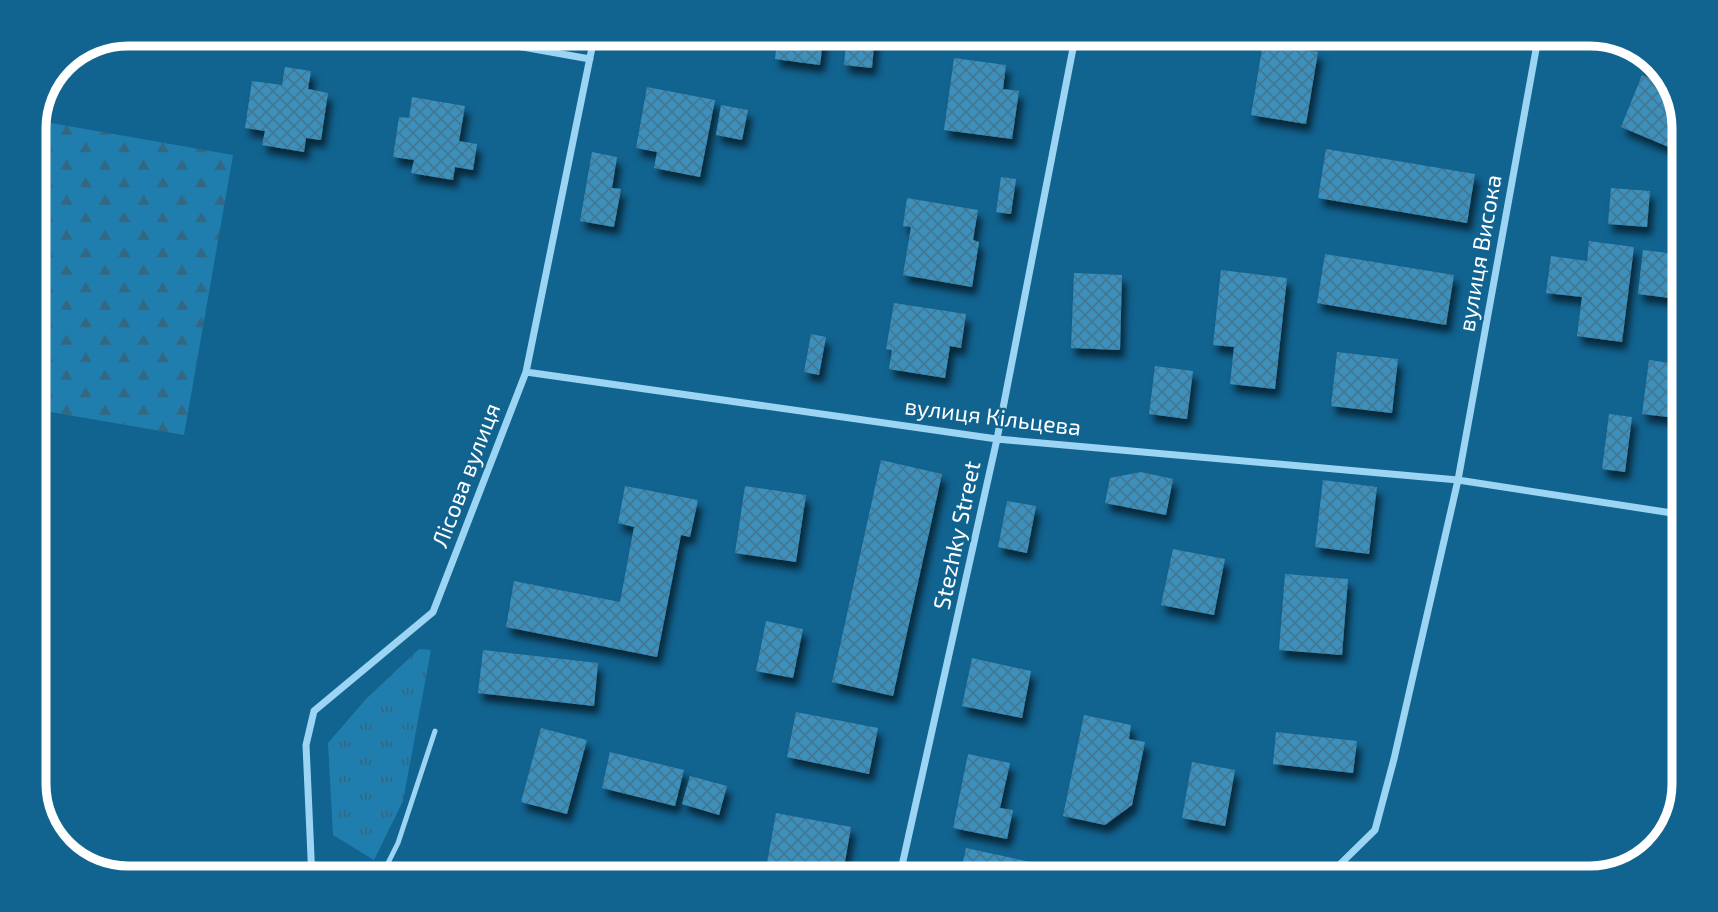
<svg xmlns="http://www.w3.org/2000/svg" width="1718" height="912" font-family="'Exo 2',sans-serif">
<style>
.grass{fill:url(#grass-tufts)}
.forest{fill:url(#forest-firs)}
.building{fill:url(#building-cross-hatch);filter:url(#shadow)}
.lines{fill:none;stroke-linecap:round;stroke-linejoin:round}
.lane{stroke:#9cd5f3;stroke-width:5}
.street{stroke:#9cd5f3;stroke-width:7}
.labels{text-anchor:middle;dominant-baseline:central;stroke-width:5;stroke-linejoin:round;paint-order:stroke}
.street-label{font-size:23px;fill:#fff;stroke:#116390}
.rim{fill:none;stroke:#fff;stroke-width:9}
</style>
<defs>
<pattern id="grass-tufts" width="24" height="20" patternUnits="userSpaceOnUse" patternTransform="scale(1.75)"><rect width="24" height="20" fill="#1f7eae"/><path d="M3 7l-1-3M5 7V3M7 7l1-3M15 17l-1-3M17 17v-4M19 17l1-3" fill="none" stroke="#336882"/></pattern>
<pattern id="forest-firs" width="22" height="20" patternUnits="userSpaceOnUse" patternTransform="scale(1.75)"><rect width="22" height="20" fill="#1f7eae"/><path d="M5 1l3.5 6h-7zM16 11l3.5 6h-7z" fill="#336882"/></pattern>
<pattern id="building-cross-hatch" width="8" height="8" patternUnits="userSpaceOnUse" patternTransform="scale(1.75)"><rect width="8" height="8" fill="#3e90bb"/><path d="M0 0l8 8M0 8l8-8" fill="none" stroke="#437894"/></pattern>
<filter id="shadow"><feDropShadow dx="4.5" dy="8" stdDeviation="3.5" flood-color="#0009"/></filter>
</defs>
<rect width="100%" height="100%" fill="#116390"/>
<path class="grass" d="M419 649 431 650 403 801 374 860 333 835 328 743 366 699Z"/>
<path class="forest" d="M34 120 233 155 184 435 33 409Z"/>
<path class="building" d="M778 33H824L820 65 775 59Z
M847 33H875L872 68 844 65Z
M1263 43 1318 52 1306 124 1251 115Z
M954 58 1006 65 1003 89 1019 91 1012 139 944 130Z
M285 67 311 71 308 89 328 93 321 140 306 138 304 152 262 145 265 131 245 128 252 81 282 85Z
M1642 75 1673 88 1683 117 1671 148 1621 127Z
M647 87 715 100 700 177 654 168 657 152 636 148Z
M412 97 465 106 459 141 477 144 473 170 455 167 453 180 411 173 414 160 393 157 399 117 409 118Z
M721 105 748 110 742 140 716 135Z
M1326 149 1475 174 1467 223 1318 198Z
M592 152 617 157 612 188 621 189 614 227 580 221Z
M1001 177 1016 179 1011 214 996 212Z
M1611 188 1650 191 1647 227 1608 224Z
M907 198 978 210 973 240 979 242 972 287 903 275 911 227 903 226Z
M1589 241 1634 247 1622 342 1577 336 1582 297 1546 293 1551 256 1587 261Z
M1643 250 1685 255V300L1638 294Z
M1325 254 1454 275 1446 325 1317 303Z
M1221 270 1287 278 1275 389 1230 384 1234 347 1213 345Z
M1074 273 1122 275 1120 350 1071 348Z
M894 303 966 314 961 348 950 346 945 378 889 369 892 350 886 349Z
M811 334 826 337 819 375 804 372Z
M1337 352 1398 359 1392 413 1331 406Z
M1649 360 1685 365V419L1642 414Z
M1155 366 1193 371 1187 419 1149 414Z
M1609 414 1632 417 1625 472 1602 469Z
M881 460 942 474 893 696 832 682Z
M1141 472 1173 479 1166 515 1105 503 1110 478Z
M1323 480 1377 487 1369 554 1315 547Z
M625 486 698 500 690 537 681 535 657 657 506 627 514 581 620 602 634 527 618 523Z
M745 486 806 495 796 562 735 553Z
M1007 501 1036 506 1027 553 998 547Z
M1173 549 1225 559 1214 615 1161 605Z
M1285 574 1348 579 1342 655 1279 650Z
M766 621 803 629 793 678 756 671Z
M483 650 598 663 594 706 478 693Z
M972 658 1031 671 1022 718 962 706Z
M796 712 878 728 869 774 787 757Z
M1084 715 1131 725 1129 739 1145 742 1132 805 1105 825 1063 816Z
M541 728 587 740 567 814 521 802Z
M1276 732 1357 741 1353 773 1273 764Z
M610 752 684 770 675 806 602 788Z
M968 754 1010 763 1000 808 1013 810 1007 839 953 828Z
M1192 762 1235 770 1225 826 1182 818Z
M690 776 727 786 719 815 682 804Z
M776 813 851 827 842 879H789L765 874Z
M966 848 1044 865 1041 879H971L972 873 961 871Z
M606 867 647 878V879H603Z"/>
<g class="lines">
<path class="lane" d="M380 879 398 843 435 731"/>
<path class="street" d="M443 33 590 59
M526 372 997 439 1458 480 1685 515
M312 879 306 745 314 711 433 612 526 372 595 33
M899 879 997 439 1076 33
M1325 879 1375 830 1394 759 1458 480 1539 33"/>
</g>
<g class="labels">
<g class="street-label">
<text transform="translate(1479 253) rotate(-80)">вулиця Висока</text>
<text transform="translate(993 416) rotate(7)">вулиця Кільцева</text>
<text transform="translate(465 475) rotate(-69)">Лісова вулиця</text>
<text transform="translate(956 535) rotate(-78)">Stezhky Street</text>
</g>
</g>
<path d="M0 0H1718V912H0ZM128 46H1590A82 82 0 0 1 1672 128V784A82 82 0 0 1 1590 866H128A82 82 0 0 1 46 784V128A82 82 0 0 1 128 46Z" fill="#116390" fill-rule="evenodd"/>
<path class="rim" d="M128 46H1590A82 82 0 0 1 1672 128V784A82 82 0 0 1 1590 866H128A82 82 0 0 1 46 784V128A82 82 0 0 1 128 46Z"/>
</svg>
